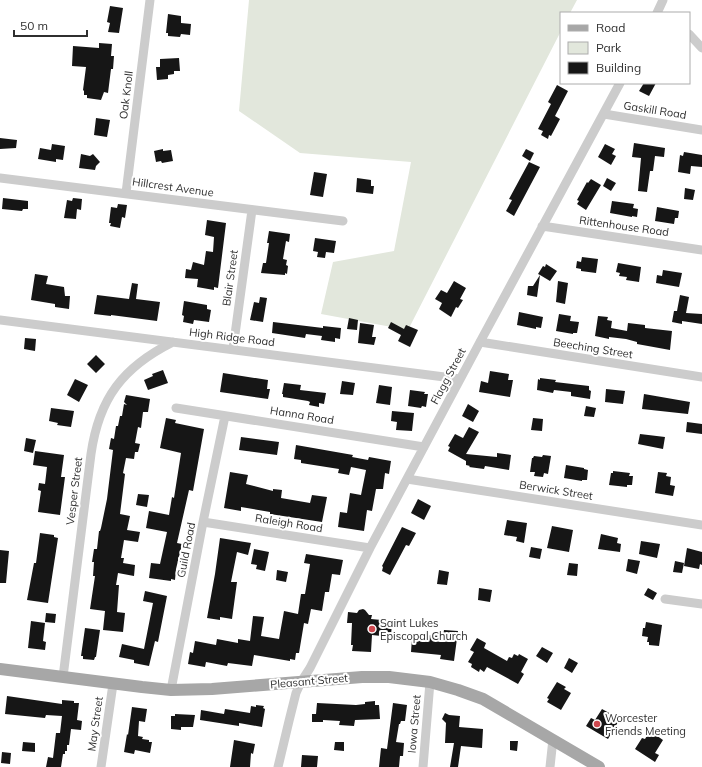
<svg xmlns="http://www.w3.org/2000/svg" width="702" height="767" font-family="Mulish,sans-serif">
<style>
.green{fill:#e2e7dc}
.building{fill:#161616}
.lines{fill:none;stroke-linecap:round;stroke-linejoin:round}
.minor{stroke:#ccc;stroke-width:9}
.major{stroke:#a7a7a7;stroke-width:12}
.poi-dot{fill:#cf484f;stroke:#fff;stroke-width:1.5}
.labels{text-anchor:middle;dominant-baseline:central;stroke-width:4;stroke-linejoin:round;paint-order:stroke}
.street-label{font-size:11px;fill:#2f2f2f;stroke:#fff}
.poi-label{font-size:11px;fill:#2f2f2f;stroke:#fff;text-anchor:start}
</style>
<rect width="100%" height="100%" fill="#fff"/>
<path class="green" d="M249 0H577L570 13H561V31L408 330 321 314 333 262 394 251 411 162 300 153 239 111Z"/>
<path class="building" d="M110 6 123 8 119 33 108 32 110 23 107 22Z
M168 14 181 16V23L191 24 190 35 181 34 180 37 168 36V33H166Z
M99 43 112 44 111 56H114L113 69H111L108 93 104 92 101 100 87 98V95H84V91L83 90 86 67 72 66 73 46 99 48Z
M179 58 180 71H174V74L168 75V79L157 80 156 67H160V59Z
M644 83H656L649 96 639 91Z
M557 85 568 91 555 116 560 119 551 136 549 135 548 139 541 135 543 131 538 129 551 104 548 102Z
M96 118 110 120 107 137 94 135Z
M0 138 17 140 16 148 0 149Z
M634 143 665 148 664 157 655 156 653 171H650L647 192 638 191 641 158 632 157Z
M52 144 65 146 63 160 56 159V162L38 159 40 148 51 150Z
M605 144 615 149 612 154 616 156 611 165 598 157Z
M163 149V151L171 150 173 161 162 163 161 161 156 162 154 151Z
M526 149 534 153 530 161 522 156Z
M684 152 702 155V167L691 166 690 174 678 172 680 155 683 156Z
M81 154 90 156 93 154 100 162 96 166 95 170 79 168Z
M529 162 540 167 514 216 506 211 512 200 509 199Z
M314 172 327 174 323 197 310 195Z
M357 178 371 180V186H374L373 194 356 192Z
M607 178 616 183 611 191 603 186Z
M591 179 601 185 586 210 577 204 579 201 577 200 587 182 588 183Z
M685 188 695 190 693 200 684 199Z
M3 198 28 201V209H23L22 211 2 209Z
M73 198 82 199 81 210 77 209 76 219 64 218 67 200 72 201Z
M612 201 634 204 633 208 638 209 637 217 632 216V217L610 213Z
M118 204 127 205 125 218 122 217 120 228 110 226 111 223H109L111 207 117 208Z
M657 207 679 211 678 218H675L674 224 655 221Z
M207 220 226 223 218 288 214 287V290L197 287 198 279 185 278 186 269 191 270 193 262 204 265 206 251 213 252 214 237 205 235Z
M269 231 290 234 289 242 286 241 283 259 287 260 286 265 288 266 287 274 285 273V275L261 273 263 263H266L269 243H267Z
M315 238 336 241 334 253 326 252 325 258 317 257 318 252 313 251Z
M582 257 598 259 596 273 581 271V269L576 268 577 261 581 262Z
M618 263 641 267 639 282 626 280 627 277 619 276 620 273 616 272Z
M546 264 557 271 550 281 540 275 537 297 527 295 528 286H533L540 275 538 274 543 266 545 267Z
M663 270 682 273 679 287 656 283 657 275 662 276Z
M35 274 48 276 46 284 64 287 65 296H70L69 309 55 307V304L31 300Z
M454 281 466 288 460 299 463 300 458 308 456 307 451 317 439 309 442 303 435 299 441 290 447 293Z
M558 281 568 283 565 304 556 302Z
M132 283 138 284 136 299 160 302 157 321 111 315V316L94 314 97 295 129 299Z
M680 295 689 297 686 313 702 314V324L682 321V324L672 322 674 311H677Z
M260 297 267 298 263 322 250 320 254 302 259 303Z
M184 301 207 305V309L211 310 209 322 194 320 193 324 183 322 184 316 182 315Z
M519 312 543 317 541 328 536 327V329L517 325Z
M559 314 571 316 570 321 579 322 577 333H573V334L556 331Z
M598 316 608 317 607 320 612 321 611 328 627 331 628 323 645 325V328L672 331 670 350 637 344V342L626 339 609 337V339L595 336Z
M349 318 358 320 357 330 347 329Z
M273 322 323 328V326L341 328 340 339 335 338V342L321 340 322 336 306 334 305 338 272 333Z
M391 322 404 329 406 325 418 330 410 347 398 341 401 335 388 328Z
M360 323 374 325 372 337H376L374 345 358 343Z
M25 338 36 339 35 351 24 349Z
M96 355 105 364 96 373 87 364Z
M163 370 168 383 148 390 144 380 153 376 152 374Z
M490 371 509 374 508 380H513L510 397 479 392 481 381 488 383Z
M223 373 268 380 267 389H270L268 399 220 392Z
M540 378 556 380 555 382 589 386V390L591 391 590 399 571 396V392L554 390 553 393 537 390 538 379 540 380Z
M75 379 88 385 79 402 67 395Z
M342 381 355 383 353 395 340 394Z
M284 383 301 385 300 390 326 393 324 404 319 403V407L309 405 310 402 308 401 283 397V394H282Z
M379 385 392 387 390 405 376 403Z
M606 389 625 391 623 404 605 402Z
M410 390 425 392 424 394H428L426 407 422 406 421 408 408 406Z
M644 394 690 402 688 414 642 409Z
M126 395 150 399 148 412H143L141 428 138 427 135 443 140 444 138 452H135L134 459 126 458 123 473 125 474 120 514 130 516 127 530 140 532 138 542 124 540 121 558H124L123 563 135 565 134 576 118 573 116 585H119L117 612 125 613 123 632 103 630 105 611 90 609 95 576H93L94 562H92L94 549H97L99 531H100L101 528 107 499 113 450 109 449 111 438 114 439 116 426H118L120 416H122L124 404 127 405 124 402Z
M468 404 479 411 473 422 462 416Z
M586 406 596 408 594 417 584 416Z
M51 408 74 411 71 427 57 425 58 423 49 421Z
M392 411 414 413 412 431 396 430 397 422 391 421Z
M166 418 176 420 175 423 204 429 193 491 189 490 177 543 182 544 176 569 175 580 171 579V581L149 578 151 563 160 564 167 532 146 528 149 511 169 515 172 497 174 498 181 453 160 448Z
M533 418 543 419 542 431 531 430Z
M687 422 702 424V434L686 432Z
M469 427 479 432 466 454 497 457V453L511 455 509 470 485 466 484 469 469 467 470 466 466 465V461L448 451 450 447 448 446 455 434 463 438Z
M640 434 665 437 663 449 638 444Z
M241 437 279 442 277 455 239 450Z
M26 438 36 440 33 453 24 451Z
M296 445 353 455 352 457 368 460 369 457 391 461 389 474 385 473 383 489H376L372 511 367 510 364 531 338 527 340 512 347 513 350 493 361 495 366 470 351 467 349 475 338 473 339 469 301 463V460L294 459Z
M35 451 64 455 61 477H65L60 515 38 512 41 491 38 490 39 483 45 484 47 467 33 465Z
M543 455 551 456 548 474 544 473 543 477 534 476 535 472H530L532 458H533L534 456 542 457Z
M566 465 584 468V469L588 470 587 480H582V481L564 478Z
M613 471 630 473 629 476H633L632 485H627V487L609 485 611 473H613Z
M230 472 248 475 246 484 273 491V489L282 490 281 498 310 503 312 495 327 497 322 522 270 514V512L241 507V511L224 508Z
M658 472 667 473 666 476 671 477 670 485 675 486 673 496 655 493Z
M138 494 149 495 147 507 136 505Z
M418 499 431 506 424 520 411 513Z
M507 520 527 523 524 543 516 541 517 537 504 535Z
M552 526 573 530 569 552 547 548Z
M402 527 416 533 409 546 406 545 390 575 382 571 383 567 382 566Z
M40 533 54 535V537L58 538 48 603 27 600 34 563H36Z
M601 534 618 538 617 543 621 544 620 552 598 549Z
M220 538 251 543 248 555 237 552 231 582H237L232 619 220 617V620L207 618 215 574Z
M641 541 660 544 657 558 639 554Z
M531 547 542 549 540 559 529 557Z
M687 548 702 552V565L700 564 699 569 684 566Z
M254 549 269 552 265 571 256 569 257 565 251 564Z
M0 550 9 551 6 583H0Z
M306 554 343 560 340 575 332 574 329 592H325L322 611 311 609 308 624 304 623 299 653H296L295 660 290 659V661L254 655 252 666 228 663 227 666 206 662 205 667 188 664 190 652 193 653 195 641 216 645 217 639 238 643V639L250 641 253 616 264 617 261 636 279 639 284 611 298 614 301 594H305L310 564 304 563Z
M628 559 640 561 637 574 626 571Z
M675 561 684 563 682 573 673 572Z
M569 563 578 564 577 576 567 575Z
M277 570 288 572 286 582 276 580Z
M439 570 449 572 447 585 437 584Z
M479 588 492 590 490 602 478 600Z
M648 588 657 593 653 600 644 595Z
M145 591 167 596 158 642 155 641 149 666 134 663V660L119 657 122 644 144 649 153 603 143 601Z
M363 609 365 610 369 615H372L371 619 392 621 391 637 372 635 371 652 352 651 353 645H351L352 623H347L348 612 357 613 359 610Z
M46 613 56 614 55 623 45 622Z
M31 621 45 623 43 641 46 642 45 650 28 648Z
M646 622 662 625 659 646 649 645V642H647L648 637 642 636 643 628H645Z
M85 628 100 630 96 657H95L94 660 83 659V656H81Z
M444 630 458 631 454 661 440 659 441 655 411 652 412 638 419 639V636H424V635L443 636Z
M477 638 486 643 484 648 507 661 509 657 512 658 514 654 518 656 519 654 528 659 521 672 524 674 518 684 487 667 484 672 480 669 479 672 471 667 472 664 468 662 474 652 470 650Z
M542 647 553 653 547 663 536 656Z
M569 658 578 663 572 673 564 668Z
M557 682 566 687 564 689 571 693 561 710 547 702 549 699 547 698Z
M7 696 62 704V700L74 701V703H79L77 720 82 721 81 730 71 729 69 745H67V751H65V754H63L61 767H46L48 757 53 758 56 733H60L62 716 46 715 45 718 5 714Z
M375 701V705H379L380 719 355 720 354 726 339 725 340 721 323 720V722H312V714H316L317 703 356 705 365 704V702Z
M393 703 407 705 405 721H401L400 724H399L396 742 404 743 403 756H400L399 767H379L381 748 387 749Z
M256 705 264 706 263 708 265 709 262 727 239 723V726L200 720 201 710 224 714 225 709 250 713 251 706 256 707Z
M132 707 147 709 145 722 139 721 138 736 143 737 142 739 149 740V742H152L150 753 135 750 134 754 124 752 127 734 128 735Z
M602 709 611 714 609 717 618 722 608 739 586 726 591 718 595 720Z
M445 713 449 715 460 716 459 727 483 729 482 748 461 746 458 767H450L454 743H445L446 723 442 719Z
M175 714 195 715 193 727H181V730L171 729V716H175Z
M650 731 663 740 655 753 659 755 655 762 635 749 642 738 645 739Z
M234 740 255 744 253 754 251 753 250 767H230Z
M510 741H518L517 751 510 750Z
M23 742 35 743V752L22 751Z
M335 742H344V751L334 750Z
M2 752 11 753 10 764 1 763Z
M302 755 318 756 317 767H301Z"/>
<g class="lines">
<path class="minor" d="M657 13 663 0
M689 34 702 48
M604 114 702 130
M0 178 343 221
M126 193 150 0
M542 226 702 250
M0 320 460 379
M480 342 702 377
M233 349 252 210
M176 408 424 447
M407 479 702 525
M203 522 370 548
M665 599 702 604
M63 677 91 454C99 398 123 367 173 342
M171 690 203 522 225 416
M101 767 113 684
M278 767 289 721 296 693 301 682 310 668 370 548 480 342 620 83
M423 767 430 682
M550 767 553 739"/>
<path class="major" d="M0 669 142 687 171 690 212 689 362 677H389L430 682 458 690 483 699 599 767"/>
</g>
<g class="poi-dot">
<circle cx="372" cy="629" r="4"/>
<circle cx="597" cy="724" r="4"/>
</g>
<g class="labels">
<g class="street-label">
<text transform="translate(126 95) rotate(-83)">Oak Knoll</text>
<text transform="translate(655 110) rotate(9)">Gaskill Road</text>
<text transform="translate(173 187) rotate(8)">Hillcrest Avenue</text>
<text transform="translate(624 226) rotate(8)">Rittenhouse Road</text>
<text transform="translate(230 278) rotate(-82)">Blair Street</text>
<text transform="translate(232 337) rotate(7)">High Ridge Road</text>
<text transform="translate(593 348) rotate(9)">Beeching Street</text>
<text transform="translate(448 376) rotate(-62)">Flagg Street</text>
<text transform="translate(302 415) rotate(9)">Hanna Road</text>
<text transform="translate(556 490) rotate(9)">Berwick Street</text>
<text transform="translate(74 491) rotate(-83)">Vesper Street</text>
<text transform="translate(289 523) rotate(9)">Raleigh Road</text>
<text transform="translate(186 550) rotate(-79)">Guild Road</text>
<text transform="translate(309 681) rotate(-5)">Pleasant Street</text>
<text transform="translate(95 724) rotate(-82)">May Street</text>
<text transform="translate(414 724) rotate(-85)">Iowa Street</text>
</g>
<g class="poi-label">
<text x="380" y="623">Saint Lukes<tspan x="380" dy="13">Episcopal Church</tspan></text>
<text x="605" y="718">Worcester<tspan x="605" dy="13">Friends Meeting</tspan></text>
</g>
</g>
<rect x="560" y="12" width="130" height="72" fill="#ffffff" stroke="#acacac"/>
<rect x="568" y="25" width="20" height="6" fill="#a7a7a7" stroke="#acacac"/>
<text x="596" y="32" font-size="12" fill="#2f2f2f">Road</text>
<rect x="568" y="42" width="20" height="12" fill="#e2e7dc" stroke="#acacac"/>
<text x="596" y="52" font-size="12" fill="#2f2f2f">Park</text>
<rect x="568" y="62" width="20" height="12" fill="#161616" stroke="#acacac"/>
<text x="596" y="72" font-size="12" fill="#2f2f2f">Building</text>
<path d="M14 30v6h73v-6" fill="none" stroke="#2f2f2f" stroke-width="2"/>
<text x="20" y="30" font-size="12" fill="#2f2f2f" stroke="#ffffff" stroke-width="3" paint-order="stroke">50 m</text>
</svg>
